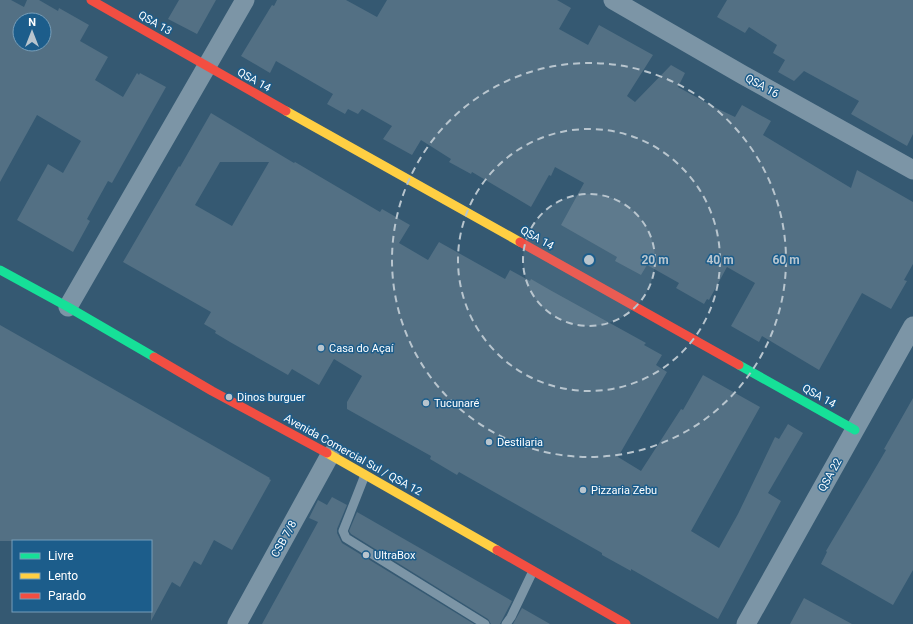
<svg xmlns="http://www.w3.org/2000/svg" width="913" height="624" font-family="Roboto,sans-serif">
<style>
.building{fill:#537084;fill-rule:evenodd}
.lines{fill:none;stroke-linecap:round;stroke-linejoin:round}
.lane{stroke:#7c95a6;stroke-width:9}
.street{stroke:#7c95a6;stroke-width:19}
.fast{stroke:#16e098;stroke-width:9}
.slow{stroke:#ffcf43;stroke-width:9}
.jam{stroke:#f24e42;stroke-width:9}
.ring{fill:none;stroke:#b8c5ce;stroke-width:2;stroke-dasharray:7 5}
.poi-dot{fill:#b8c5ce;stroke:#1c5d8b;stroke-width:1.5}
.labels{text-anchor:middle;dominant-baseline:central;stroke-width:3;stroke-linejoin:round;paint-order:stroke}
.street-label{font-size:11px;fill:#fff;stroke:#1c5d8b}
.poi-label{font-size:11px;fill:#fff;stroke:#1c5d8b;text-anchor:start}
.centre{fill:#b8c5ce;stroke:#1c5d8b;stroke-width:2}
.ring-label{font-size:12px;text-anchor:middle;font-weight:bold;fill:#b8c5ce;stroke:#1c5d8b;stroke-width:3;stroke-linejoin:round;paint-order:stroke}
</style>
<rect width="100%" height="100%" fill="#355972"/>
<path class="building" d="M0 0H11L24 7 27 0H39L58 11 59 8 89 25 80 41 108 57 95 80 123 97 137 73 139 75 140 73 166 87 112 183 108 181 87 219 90 221 73 252 17 220 48 164 63 173 81 141 37 115 0 182ZM20 20H44V44H20Z
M179 0H216L197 34 168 19Z
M277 0H346L377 17 387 0H557L571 8 559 29 588 45 599 25 653 55 627 96 635 102 671 65 685 73 678 87 716 108 735 117 742 105 771 121 763 135 851 188 857 170 913 202V264L904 280 907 281 891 309 862 293 819 370 762 336 759 342 731 326 755 283 727 267 709 300 707 299 704 304 676 288 679 283 647 265 641 275 615 261 617 257 561 225 584 183 555 167 551 176 549 175 531 207 472 172 471 174 449 162 451 159 421 140 412 155 383 139 392 126 362 109 358 114 348 109 345 114 327 104 333 94 276 61 270 73 241 56 272 5 274 6Z
M727 0H913V134L907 146 851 114 859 101 804 71 794 81 778 72 785 60 773 53 777 45 749 27 745 33 717 17Z
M211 113 294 163 295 162 380 212 382 209 410 225 399 243 428 260 439 242 505 279 510 270 530 281 531 279 550 290 646 343 644 345 662 355 656 365 667 372 618 457 641 471 681 409 683 410 703 375 760 407 691 531 719 548 738 514 775 437 779 439 788 424 803 433 768 493 781 501 718 619 631 569V571L602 555V553L459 472 457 475 430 459 431 456 347 409V402L362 376 334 359 319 385 292 369 288 375 230 342 215 333 216 331 204 324 211 312 123 262 179 166 180 167ZM220 162H269L232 226 195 205Z
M0 325 270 478 269 479 271 480 232 550 214 540 201 565 194 561 180 587 172 582 151 621V541H0Z
M913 398V570L893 605 821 564 827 552 826 551 869 479 886 450 884 449Z
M332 497 347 505 337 529V533L342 543 474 624H262L318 522 309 518 318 500 327 505Z
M357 512 512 601 500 624H491L488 619 351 534 349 531Z
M804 598 852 624H790Z
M522 608 550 624H513Z"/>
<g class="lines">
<path class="lane" d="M365 475 343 531 346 538 485 624
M506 624 511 617 533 571"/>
<path class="street" d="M613 0 743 75 913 170
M68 307 245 0
M237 624 330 455
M746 624 913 326"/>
<path class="fast" d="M0 270 68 307 154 357
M739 365 855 430"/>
<path class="slow" d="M286 111 520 242
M327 453 497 550"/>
<path class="jam" d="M91 0 286 111
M520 242 739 365
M154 357 212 391 327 453
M497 550 626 624"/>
</g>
<circle cx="589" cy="260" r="66" fill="#b8c5ce" fill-opacity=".12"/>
<g class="ring">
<circle cx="589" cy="260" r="66"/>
<circle cx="589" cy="260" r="131"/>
<circle cx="589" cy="260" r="197"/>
</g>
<g class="poi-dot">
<circle cx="321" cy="348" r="4"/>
<circle cx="229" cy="397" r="4"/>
<circle cx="426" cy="403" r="4"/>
<circle cx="489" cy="442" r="4"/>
<circle cx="583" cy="490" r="4"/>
<circle cx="366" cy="555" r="4"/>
</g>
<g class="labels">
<g class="street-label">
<text transform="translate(155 23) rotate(30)">QSA 13</text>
<text transform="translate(254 80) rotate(29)">QSA 14</text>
<text transform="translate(762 86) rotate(29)">QSA 16</text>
<text transform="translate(537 238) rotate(29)">QSA 14</text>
<text transform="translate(819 396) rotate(29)">QSA 14</text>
<text transform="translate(353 455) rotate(29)">Avenida Comercial Sul / QSA 12</text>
<text transform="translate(830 475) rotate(-61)">QSA 22</text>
<text transform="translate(284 539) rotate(-61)">CSB 7/8</text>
</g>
<g class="poi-label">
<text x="329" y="348">Casa do Açaí</text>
<text x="237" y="397">Dinos burguer</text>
<text x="434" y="403">Tucunaré</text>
<text x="497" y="442">Destilaria</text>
<text x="591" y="490">Pizzaria Zebu</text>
<text x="374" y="555">UltraBox</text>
</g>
</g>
<circle cx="589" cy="260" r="6" class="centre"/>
<g class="ring-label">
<text x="655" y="264">20 m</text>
<text x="720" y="264">40 m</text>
<text x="786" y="264">60 m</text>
</g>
<rect x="12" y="540" width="140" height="72" fill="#1c5d8b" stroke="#779eb9"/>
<rect x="20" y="553" width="20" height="6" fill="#16e098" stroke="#779eb9"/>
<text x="48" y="560" font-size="12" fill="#ffffff">Livre</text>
<rect x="20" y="573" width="20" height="6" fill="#ffcf43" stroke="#779eb9"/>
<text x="48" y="580" font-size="12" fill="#ffffff">Lento</text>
<rect x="20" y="593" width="20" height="6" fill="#f24e42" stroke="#779eb9"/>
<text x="48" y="600" font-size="12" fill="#ffffff">Parado</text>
<g transform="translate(32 32)"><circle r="19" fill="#1c5d8b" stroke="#779eb9"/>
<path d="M0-3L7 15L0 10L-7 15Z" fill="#b8c5ce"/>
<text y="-6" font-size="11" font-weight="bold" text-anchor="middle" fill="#ffffff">N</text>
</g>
</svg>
